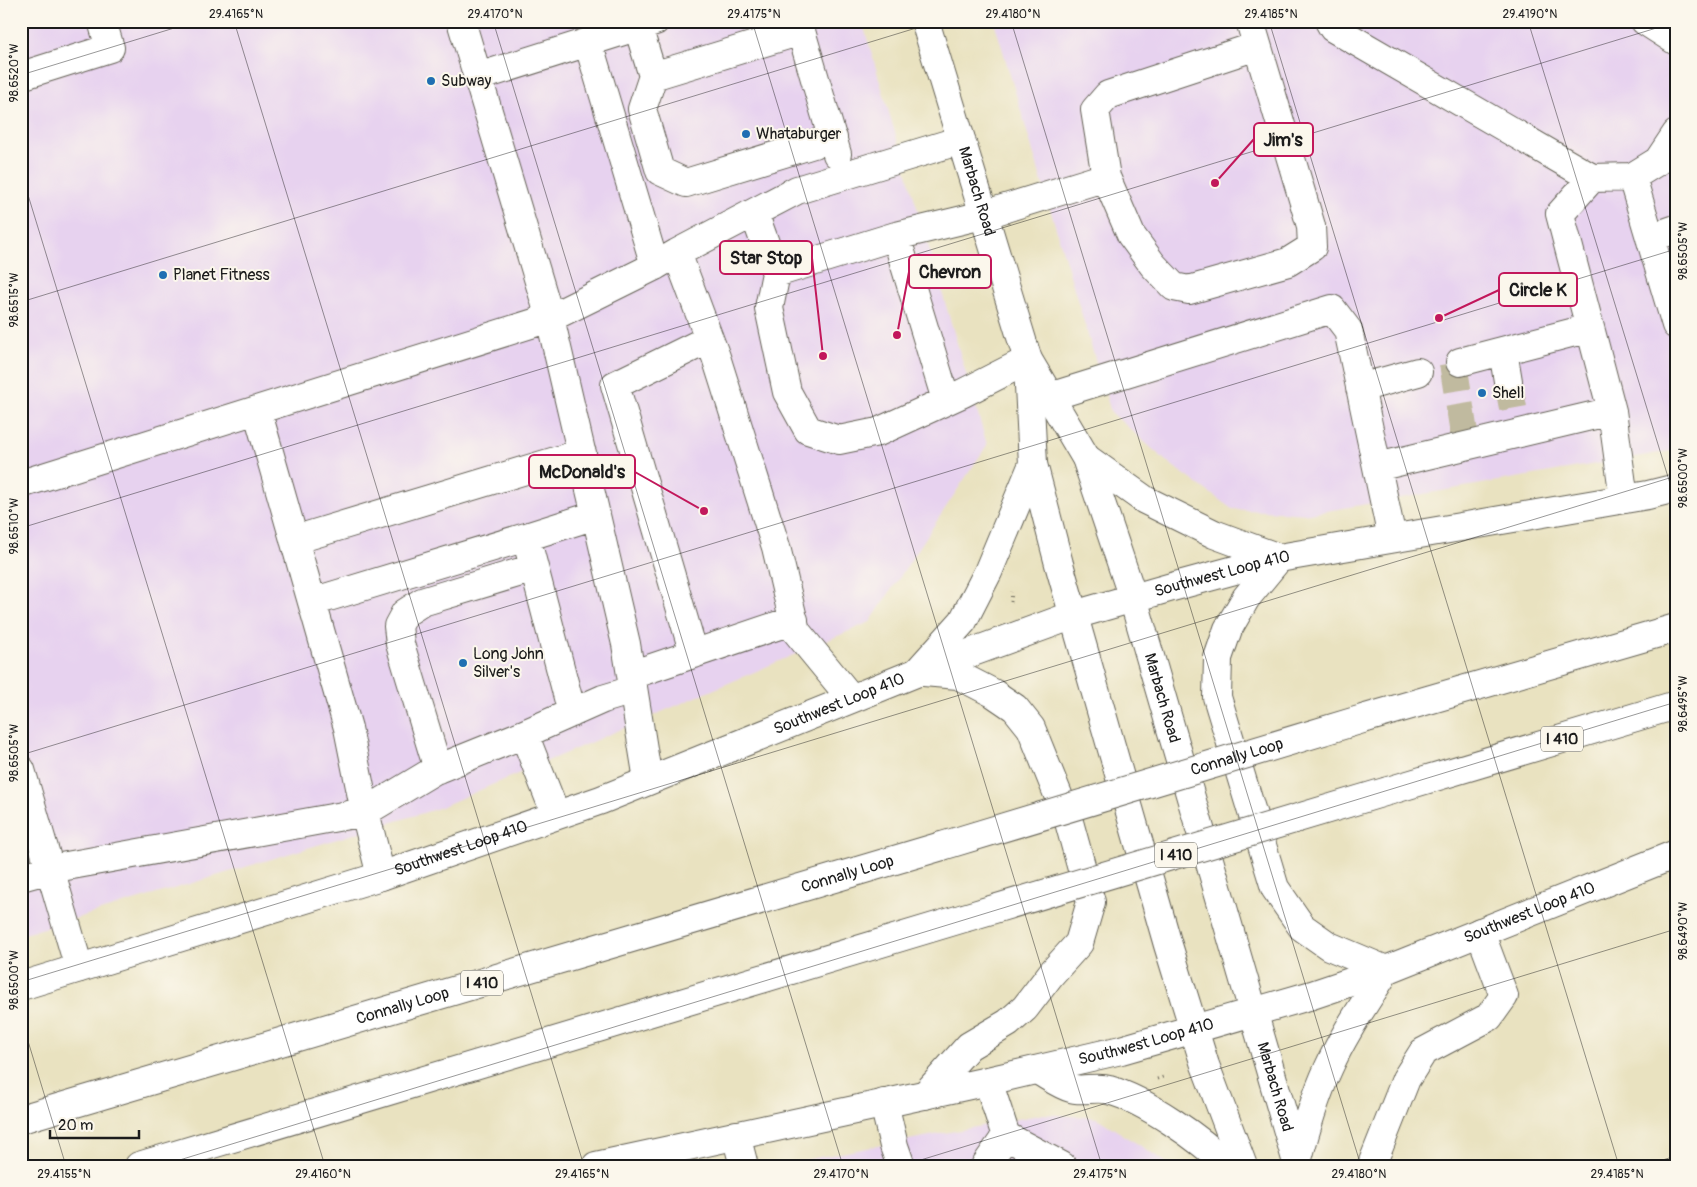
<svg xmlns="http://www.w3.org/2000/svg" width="1697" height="1187" font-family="Pangolin,sans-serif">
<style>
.built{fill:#e7d2ef}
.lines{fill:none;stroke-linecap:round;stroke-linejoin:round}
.minor-tunnel{stroke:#c0ba9f;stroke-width:28;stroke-dasharray:28 14;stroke-linecap:butt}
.minor-casing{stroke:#646155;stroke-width:30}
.major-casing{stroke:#646155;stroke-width:30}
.highway-casing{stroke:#646155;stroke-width:30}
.path{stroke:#646155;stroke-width:3;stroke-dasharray:1 4;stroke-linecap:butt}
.minor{stroke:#fff;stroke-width:28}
.major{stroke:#fff;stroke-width:28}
.highway{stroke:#fff;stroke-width:28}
.highway-bridge-casing{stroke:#646155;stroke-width:30;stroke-linecap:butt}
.highway-bridge{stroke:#fff;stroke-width:28}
.ticks{fill:none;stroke:#1c1c1c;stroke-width:1;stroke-opacity:0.45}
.poi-dot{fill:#1f6fb2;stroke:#fbf7ec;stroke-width:2}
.labels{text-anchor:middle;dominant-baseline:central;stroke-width:4;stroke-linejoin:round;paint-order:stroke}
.shield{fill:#fbf7ec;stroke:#5f5e5a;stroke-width:1}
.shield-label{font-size:15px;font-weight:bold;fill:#1c1c1c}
.poi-label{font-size:16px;fill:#1c1c1c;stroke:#fbf7ec;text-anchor:start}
.street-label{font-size:16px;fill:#1c1c1c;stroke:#fbf7ec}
.leader{fill:none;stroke:#c2185b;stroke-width:2}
.callout-dot{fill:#c2185b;stroke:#fbf7ec;stroke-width:2}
.callout{fill:#fbf7ec;stroke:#c2185b;stroke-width:2}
.callout-label{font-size:18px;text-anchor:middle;font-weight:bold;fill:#1c1c1c}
.neatline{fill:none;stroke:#1c1c1c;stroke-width:2}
.ticks-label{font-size:12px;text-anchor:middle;fill:#1c1c1c}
</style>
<rect width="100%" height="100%" fill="#fbf7ec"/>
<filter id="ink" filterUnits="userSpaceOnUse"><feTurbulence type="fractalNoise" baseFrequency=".02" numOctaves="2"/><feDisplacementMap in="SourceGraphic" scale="10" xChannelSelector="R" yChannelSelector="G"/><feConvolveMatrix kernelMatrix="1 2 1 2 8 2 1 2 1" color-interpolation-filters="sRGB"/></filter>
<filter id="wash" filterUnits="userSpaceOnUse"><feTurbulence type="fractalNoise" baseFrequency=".0096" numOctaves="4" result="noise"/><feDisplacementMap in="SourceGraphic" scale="20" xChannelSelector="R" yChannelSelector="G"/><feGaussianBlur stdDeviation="1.12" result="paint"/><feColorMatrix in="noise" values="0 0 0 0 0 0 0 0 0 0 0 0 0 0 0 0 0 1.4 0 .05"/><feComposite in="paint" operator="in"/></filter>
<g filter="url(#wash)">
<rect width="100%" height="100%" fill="#e9e2c0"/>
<path class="built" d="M21 21H862L987 445 870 622 436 809 21 935Z
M994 21H1676V450L1309 514 1232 509 1166 461 1111 412Z
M1044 1114 1097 1118 1172 1166H774Z"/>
</g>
<g filter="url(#ink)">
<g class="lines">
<path class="minor-tunnel" d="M1453 363 1464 433
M1508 381 1516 424"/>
<defs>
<path id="minor" d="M461 21 550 318 626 644 648 780
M798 21 837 154
M1329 21 1333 28 1592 178 1560 214 1612 411
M1645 21 1676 41
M638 27 653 76 801 31
M588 42 655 266
M21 76 110 48 102 21
M653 76 642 109 660 171 686 183 833 138
M478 77 655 21
M1106 177 1095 110 1108 95 1257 46
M1632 177 1676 325
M1592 178 1632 177 1658 161 1676 134
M754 213 776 273 769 308 787 392 808 430 839 440 878 432 963 393 1028 360
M896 236 946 400
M1650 238 1676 229
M677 253 716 357 776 547 796 631 851 698
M776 273 896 236 983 215 1106 177 1131 235 1153 265 1174 287 1189 290 1288 262 1312 247 1311 226 1250 21
M1503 351 1508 381
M1460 362 1590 328
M1360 388 1418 372
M1049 397 1332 309 1348 330 1392 538
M257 410 348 728 365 812 381 876
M1377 467 1612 411 1624 499
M21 484 550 318 655 266 677 253 797 190 961 140
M526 537 596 515
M294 540 582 453
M312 602 526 537 572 713
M694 654 615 385 709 339
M631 675 794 620
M524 734 556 815
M438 769 400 644 398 626 405 613 422 602 534 568
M21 770 79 968
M21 877 50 869 365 812 435 770 524 734 603 699 633 690
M988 1081 1006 1136 1062 1166
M884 1103 894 1146 901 1166
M736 1135 744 1166
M985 1166 1006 1136
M1375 1166 1373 1162 1406 1079 1423 1052 1489 1017 1504 996 1480 932"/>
<g id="major">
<path id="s1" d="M925 21 1028 360 1086 458 1133 598 1298 1166"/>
<path d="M1028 366 1033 464 1059 564 1168 945 1205 1065 1243 1166"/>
<path d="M1086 458 1145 500 1214 534 1279 558"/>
<path d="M1279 558 1246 598 1228 629 1218 658 1217 697 1275 888 1302 927 1329 946 1386 970C1366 1002 1344 1033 1329 1067 1315 1097 1306 1129 1297 1162"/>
<path d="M919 670 963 621 988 572 1033 464"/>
<path d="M924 672 958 675 993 693 1015 708 1031 728 1069 822 1091 902 1079 943 1051 974 1025 1008 1008 1023 969 1046 925 1095"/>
<path id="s2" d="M21 986 381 876 601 800 918 672 1074 615 1172 587 1279 558 1648 495 1676 488"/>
<path d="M1037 1070C1048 1076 1060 1085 1071 1088 1081 1092 1097 1086 1109 1090 1145 1100 1201 1139 1228 1166"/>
<path id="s3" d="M596 1166 988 1081 1121 1050 1312 995 1386 970 1676 854"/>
</g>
<g id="highway">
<path d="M1366 718 1676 628"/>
<path d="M1388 791 1676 705"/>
<path id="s4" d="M21 1119 942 846"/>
<path d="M139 1166 964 918"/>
</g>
</defs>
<use href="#minor" class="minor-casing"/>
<use href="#major" class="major-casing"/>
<use href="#highway" class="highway-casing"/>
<path class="path" d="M1011 602 1012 592
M1157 1079 1166 1076"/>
<use href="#minor" class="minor"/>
<use href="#major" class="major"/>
<use href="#highway" class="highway"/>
<defs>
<g id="highway-bridge">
<path id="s5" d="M942 846 1366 718"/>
<path d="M964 918 1388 791"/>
</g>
</defs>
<use href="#highway-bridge" class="highway-bridge-casing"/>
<use href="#highway-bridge" class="highway-bridge"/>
</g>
</g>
<path class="ticks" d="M234 21 584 1166M493 21 843 1166M752 21 1102 1166M1011 21 1361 1166M1269 21 1619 1166M1528 21 1676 503M21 75 197 21M21 172 325 1166M21 302 939 21M21 528 1676 22M21 755 1676 249M21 982 1676 476M21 1018 66 1166M160 1166 1676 702M901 1166 1676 929M1642 1166 1676 1156"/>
<g class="poi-dot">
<circle cx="431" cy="81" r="5"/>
<circle cx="746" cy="134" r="5"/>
<circle cx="163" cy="275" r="5"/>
<circle cx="1482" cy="393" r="5"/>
<circle cx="463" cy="663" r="5"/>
</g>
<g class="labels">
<g class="shield">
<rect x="1541" y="726.5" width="42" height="25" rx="4"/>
<rect x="1155" y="842.5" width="42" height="25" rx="4"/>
<rect x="461" y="970.5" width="42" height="25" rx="4"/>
</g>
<g class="shield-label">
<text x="1562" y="739">I 410</text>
<text x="1176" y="855">I 410</text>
<text x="482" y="983">I 410</text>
</g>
<g class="poi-label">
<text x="441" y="81">Subway</text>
<text x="756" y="134">Whataburger</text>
<text x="173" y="275">Planet Fitness</text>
<text x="1492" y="393">Shell</text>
<text x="473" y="654">Long John<tspan x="473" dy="18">Silver's</tspan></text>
</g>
<g class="street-label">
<text stroke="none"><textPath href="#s1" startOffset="178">Marbach Road</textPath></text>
<text stroke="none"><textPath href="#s2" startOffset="1271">Southwest Loop 410</textPath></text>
<text stroke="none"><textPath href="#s1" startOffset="720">Marbach Road</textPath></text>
<text stroke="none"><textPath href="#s2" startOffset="866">Southwest Loop 410</textPath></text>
<text stroke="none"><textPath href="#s5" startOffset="308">Connally Loop</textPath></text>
<text stroke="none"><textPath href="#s2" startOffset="461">Southwest Loop 410</textPath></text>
<text stroke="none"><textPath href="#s4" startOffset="862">Connally Loop</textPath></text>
<text stroke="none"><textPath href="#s3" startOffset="969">Southwest Loop 410</textPath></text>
<text stroke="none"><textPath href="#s4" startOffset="398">Connally Loop</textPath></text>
<text stroke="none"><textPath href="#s3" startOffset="564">Southwest Loop 410</textPath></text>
<text stroke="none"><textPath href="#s1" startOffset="1125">Marbach Road</textPath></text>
</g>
</g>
<path class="leader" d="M1215 183L1254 139M823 356L812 258M897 335L909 272M1439 318L1499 290M704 511L635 472"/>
<g class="callout-dot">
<circle cx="1215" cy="183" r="5"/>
<circle cx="823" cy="356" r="5"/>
<circle cx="897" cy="335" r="5"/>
<circle cx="1439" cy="318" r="5"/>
<circle cx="704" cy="511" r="5"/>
</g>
<g class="callout">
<rect x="1254" y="123" width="59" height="33" rx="5"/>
<rect x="720" y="241" width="92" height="33" rx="5"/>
<rect x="909" y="255" width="82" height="33" rx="5"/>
<rect x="1499" y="273" width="78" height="33" rx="5"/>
<rect x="529" y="455" width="106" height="33" rx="5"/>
</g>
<g class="callout-label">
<text x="1283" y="146">Jim's</text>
<text x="766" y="264">Star Stop</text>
<text x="950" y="278">Chevron</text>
<text x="1538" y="296">Circle K</text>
<text x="582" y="478">McDonald's</text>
</g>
<rect width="1697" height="1187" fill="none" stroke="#fbf7ec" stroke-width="55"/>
<path d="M50 1130v8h89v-8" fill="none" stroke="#1c1c1c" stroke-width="2.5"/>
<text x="58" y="1130" font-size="15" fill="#1c1c1c" stroke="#fbf7ec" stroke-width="4" paint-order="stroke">20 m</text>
<rect x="28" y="28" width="1642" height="1132" class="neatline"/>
<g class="ticks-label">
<text x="236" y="18">29.4165°N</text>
<text x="495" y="18">29.4170°N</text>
<text x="754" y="18">29.4175°N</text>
<text x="1013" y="18">29.4180°N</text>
<text x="1271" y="18">29.4185°N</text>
<text x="1530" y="18">29.4190°N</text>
<text transform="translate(14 73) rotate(-90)" y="4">98.6520°W</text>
<text transform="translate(1683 251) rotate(-90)" y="4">98.6505°W</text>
<text transform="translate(14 300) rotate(-90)" y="4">98.6515°W</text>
<text transform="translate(1683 478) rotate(-90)" y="4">98.6500°W</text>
<text transform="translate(14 526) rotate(-90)" y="4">98.6510°W</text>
<text transform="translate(1683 704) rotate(-90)" y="4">98.6495°W</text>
<text transform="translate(14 753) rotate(-90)" y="4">98.6505°W</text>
<text transform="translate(1683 931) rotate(-90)" y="4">98.6490°W</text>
<text transform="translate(14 980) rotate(-90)" y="4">98.6500°W</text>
<text x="64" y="1178">29.4155°N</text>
<text x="323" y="1178">29.4160°N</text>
<text x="582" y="1178">29.4165°N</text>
<text x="841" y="1178">29.4170°N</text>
<text x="1100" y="1178">29.4175°N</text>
<text x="1359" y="1178">29.4180°N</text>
<text x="1617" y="1178">29.4185°N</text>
</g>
</svg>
